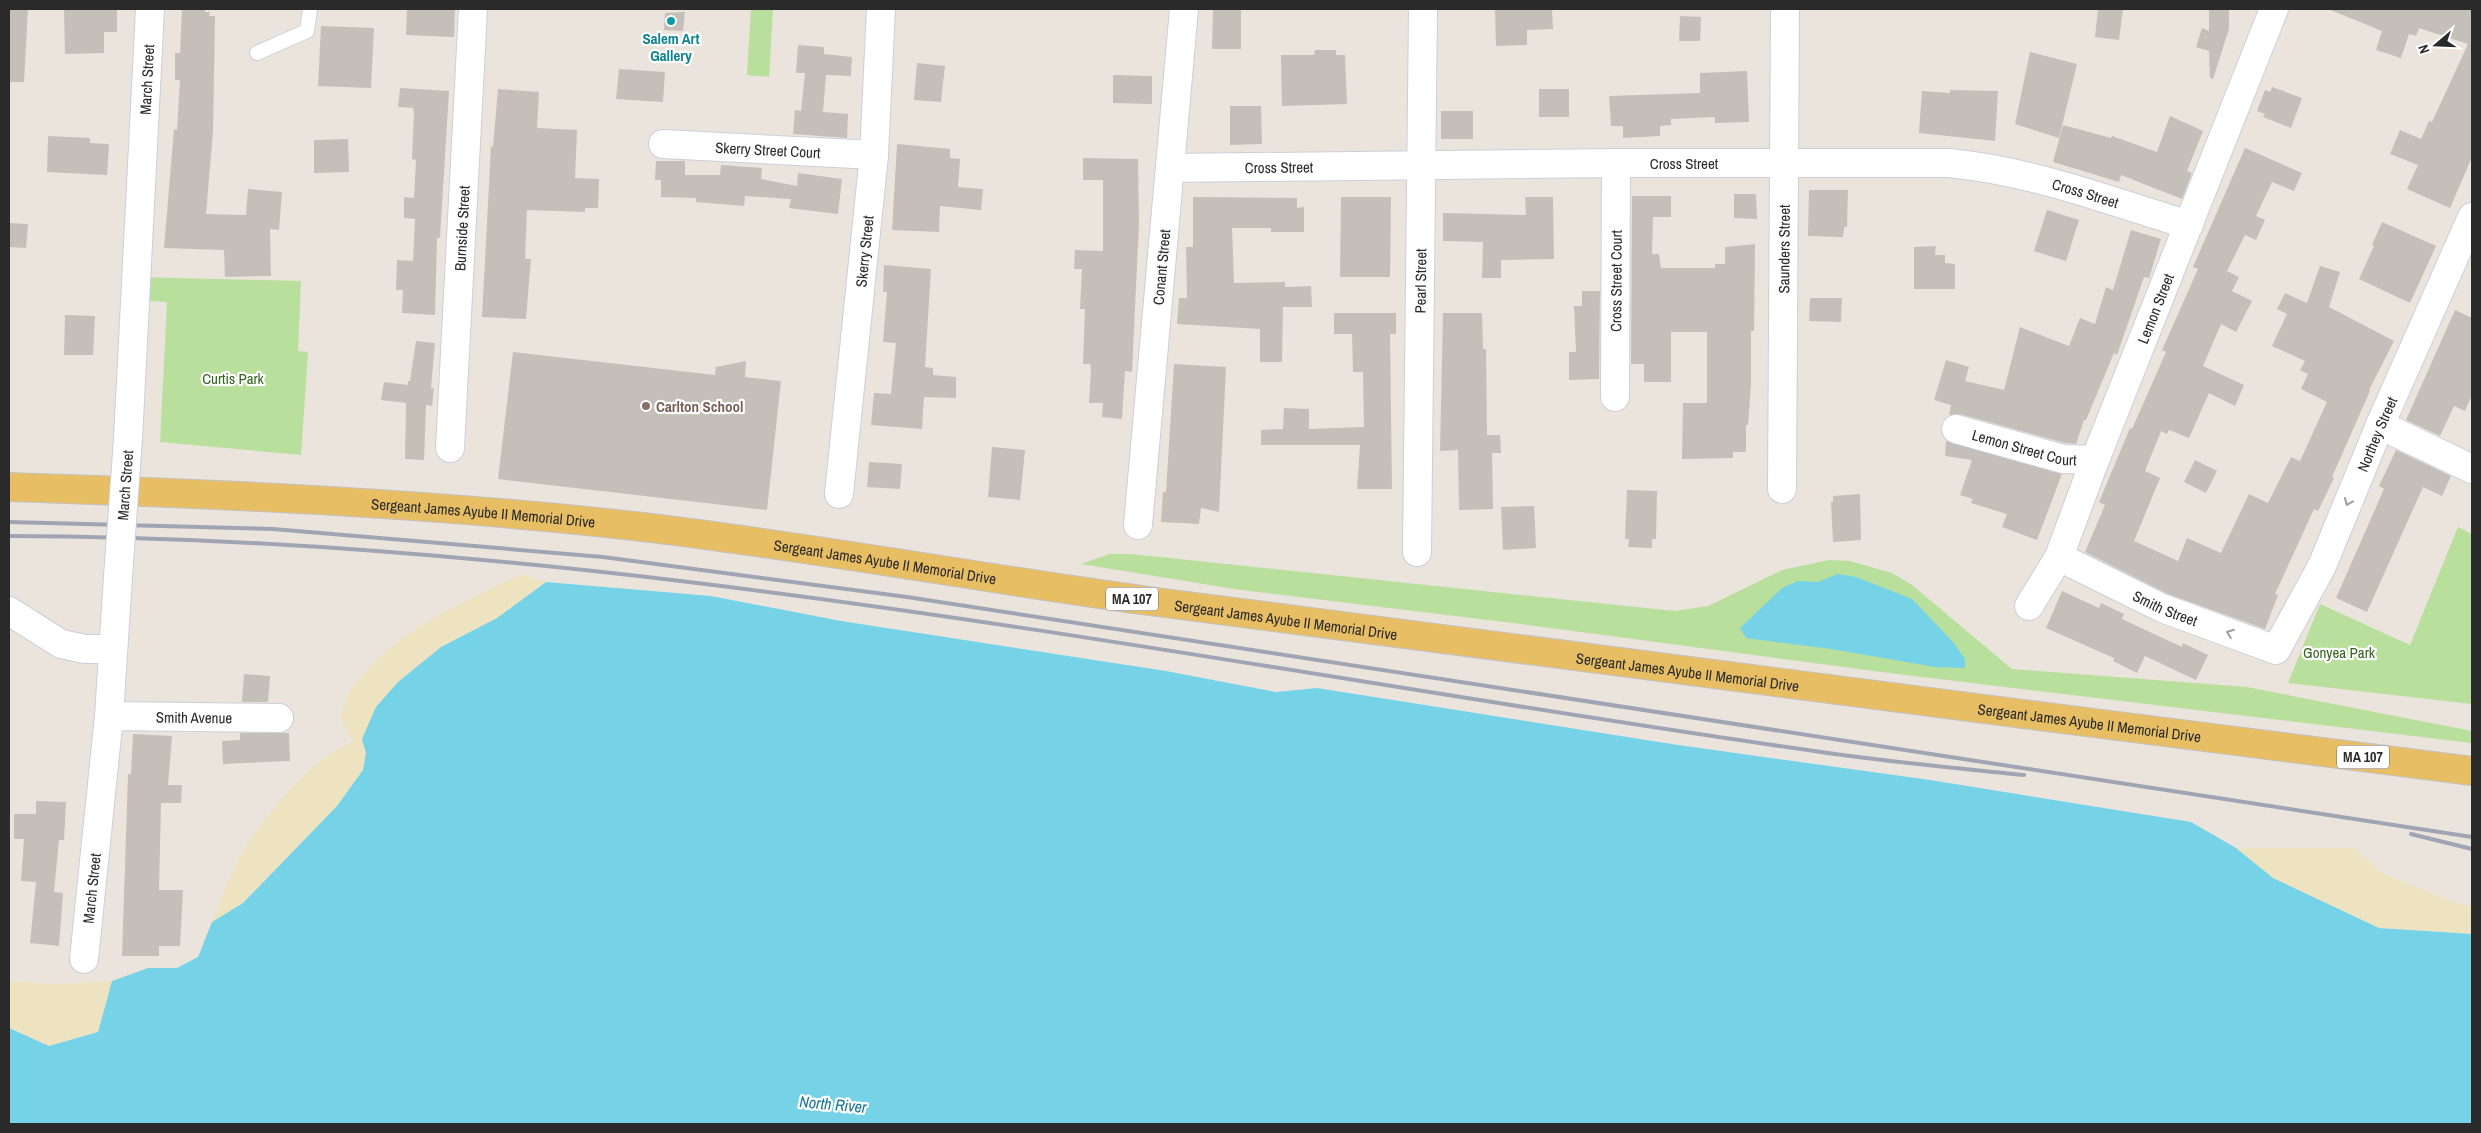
<svg xmlns="http://www.w3.org/2000/svg" width="2481" height="1133" font-family="'Archivo Narrow',sans-serif">
<style>
.green{fill:#b9df9c}
.sand{fill:#eee3c1}
.water{fill:#76d3e7}
.building{fill:#c4bfb8}
.lines{fill:none;stroke-linecap:round;stroke-linejoin:round}
.lane-casing{stroke:#cbcfdb;stroke-width:16}
.street-casing{stroke:#cbcfdb;stroke-width:30}
.primary-casing{stroke:#c3c3c3;stroke-width:30}
.lane{stroke:#fff;stroke-width:14}
.street{stroke:#fff;stroke-width:28}
.primary{stroke:#e8be65;stroke-width:28}
.rail{stroke:#a0a4b3;stroke-width:4}
.street-bridge-casing{stroke:#cbcfdb;stroke-width:30;stroke-linecap:butt}
.street-bridge{stroke:#fff;stroke-width:28}
.oneway{stroke:#9f9f9f}
.culture-dot{fill:#0f9aa8;stroke:#fff;stroke-width:2}
.education-dot{fill:#8d6e63;stroke:#fff;stroke-width:2}
.labels{text-anchor:middle;dominant-baseline:central;stroke-width:4.5;stroke-linejoin:round;paint-order:stroke}
.shield{fill:#fff;stroke:#6a6a6a;stroke-width:1}
.shield-label{font-size:14px;font-weight:bold;fill:#2a2a2a}
.culture-label{font-size:15px;font-weight:bold;fill:#0d838f;stroke:#fff}
.street-label{font-size:15px;fill:#2a2a2a;stroke:#fff}
.park-label{font-size:15px;fill:#33631e;stroke:#fff}
.education-label{font-size:15px;font-weight:bold;fill:#785e54;stroke:#fff;text-anchor:start}
.water-label{font-size:16px;font-style:italic;fill:#157393;stroke:#fff}
</style>
<rect width="100%" height="100%" fill="#ebe4dd"/>
<path class="green" d="M751 9H773L769 77 747 75Z
M136 277 301 281 298 351 308 352 301 455 160 442 167 302 135 300Z
M2458 527 2472 534V704L2288 683 2320 604 2410 645Z
M1109 554H1131L1675 611 1708 606 1782 570 1829 560 1850 561 1892 573 1912 585 2012 669 2247 687 2472 731V743L1889 673 1521 624 1234 589 1081 564Z"/>
<path class="sand" d="M521 574 546 582 497 618 441 647 398 682 376 708 362 739 366 753 363 770 337 806 243 903 212 922C222 897 231 871 245 848 265 815 316 754 353 742L340 717C344 708 346 696 352 689 391 632 461 603 521 574Z
M2236 848H2354L2382 873 2464 906 2472 904V934L2379 928 2273 878Z
M9 981 58 984 112 981 98 1032 49 1046 9 1028Z"/>
<path class="water" d="M1838 574 1856 577 1912 599 1954 643 1965 659V668L1935 667 1831 649 1746 638 1740 628 1782 588 1798 581 1818 582Z
M546 582 711 596 841 621 1166 671 1276 692 1317 688 1678 745 1930 780 2191 822 2236 848 2273 878 2379 928 2472 934V1124H9V1028L49 1046 98 1032 112 981 148 968H177L198 957 212 922 243 903 337 806 363 770 366 753 362 739 376 707 398 682 441 647 497 618Z"/>
<path class="building" d="M9 9H28L24 82H9Z
M64 9H117V32H104V53L65 54Z
M182 9H205V12H210L209 16H215L213 132 206 214 246 215 248 189 282 192 279 230 270 229 271 276 225 277 224 250 164 248 174 129 177 130 180 80H175V53H180Z
M407 9H455L454 37 406 35Z
M1213 9H1241V49H1212Z
M1495 9H1552L1553 29 1527 30V45L1496 46Z
M2098 9H2123L2119 40 2095 37Z
M2209 9H2229V29L2213 79 2210 78 2209 51 2196 47 2202 28 2209 31Z
M2328 9H2472V157L2450 208 2407 189 2418 165 2390 154 2400 130 2421 139 2429 121 2432 122 2468 44 2419 28 2416 36 2409 34 2401 58 2376 50 2382 31Z
M685 12 683 31 664 30 665 13Z
M1680 16 1701 17 1700 41H1679Z
M321 26 374 28 371 88 318 86Z
M798 45 824 47V54L852 57 851 76 826 75 823 112 848 114 847 138 793 134 795 110 801 111 805 73H796Z
M1315 50H1336V55H1345L1347 104 1282 106 1281 55H1314Z
M2030 52 2077 64 2059 138 2015 124Z
M917 63 945 66 941 102 914 100Z
M619 69 665 72 663 102 616 99Z
M1747 71 1749 122 1715 123V117L1671 119V125L1660 126V136L1623 138V126H1611L1609 96 1700 93V73Z
M1113 75 1152 76V104L1113 103Z
M2272 87 2302 98 2291 128 2263 117 2265 114 2257 111 2265 90 2270 92Z
M400 88 449 91 440 238H437L435 315 402 313 403 290H396L397 260 413 261 415 219 404 218V197L414 198 416 160 412 159 414 113 413 108 398 107Z
M498 89 539 92 537 128 577 130 575 178 599 179 598 208H585V212L527 210 525 259H531L526 319 482 317 491 146 493 147Z
M1539 89H1569V117H1539Z
M1950 90 1998 91 1995 141 1919 133 1922 91 1950 93Z
M1230 106H1261L1262 144 1230 145Z
M1441 111H1473V139H1441Z
M2170 116 2203 131 2187 171 2192 173 2182 199 2121 175 2119 182 2053 162 2063 125 2111 138 2112 136 2157 152Z
M48 136 90 138V143L109 144 107 175 47 172Z
M348 139 349 172 314 173V140Z
M897 144 950 149V158L960 159 958 187 983 189 981 210 940 206 939 232 892 230Z
M2245 148 2302 173 2294 191 2272 182 2256 216 2265 220 2256 240 2245 235 2227 271 2239 277 2232 291 2252 301 2236 332 2221 324 2203 366 2244 385 2235 406 2209 393 2189 438 2169 430 2167 434 2161 431 2145 471 2160 478 2134 541 2178 561 2187 538 2221 553 2249 494 2268 503 2291 457 2300 461 2327 402 2301 389 2308 374 2300 370 2305 361 2272 346 2287 314 2277 309 2285 293 2307 303 2320 266 2340 272 2329 307 2394 341 2369 390 2370 391 2332 477 2334 478 2318 511 2314 509 2275 594 2278 595 2265 629 2168 594 2085 552 2105 505 2099 502 2130 428 2132 429 2166 352 2162 350 2198 269 2193 267Z
M1083 158 1138 159 1139 223 1132 372 1125 371 1122 419 1102 417 1103 403H1089L1091 370 1090 364H1083L1085 309H1080L1082 269H1074L1075 250 1103 251V180H1083Z
M656 161H685V175H720L721 165 762 168 761 179 797 186 798 173 842 179 838 214 789 208 791 199 745 196 744 206 696 202V198L661 197V180H655Z
M1809 190H1848L1847 227H1844L1843 237 1808 236Z
M1734 194H1756L1757 219 1734 218Z
M1632 196H1671V217H1653L1652 254H1659L1661 268H1715V264H1725V247L1755 244 1754 331H1751V385L1748 425H1746V452H1733V458L1682 459 1683 403H1707V332H1671V382H1644V364H1631Z
M1193 197 1297 198V208L1304 207V232H1271V228H1232L1234 283 1285 282V287L1311 286 1312 307H1283L1282 362H1260V329L1177 324 1179 298H1187L1186 247H1193Z
M1341 197H1391L1390 277H1340Z
M1525 197H1553L1554 259 1501 260V278H1482L1483 242 1443 241V213L1526 215Z
M2047 210 2079 220 2066 261 2034 251Z
M2382 222 2436 246 2410 303 2359 279 2374 246 2372 245Z
M9 223 28 224 26 248 9 247Z
M2131 230 2161 239 2149 278 2144 277 2117 355 2114 353 2086 420H2084L2076 444 2065 443 1960 414 1949 415 1951 405 1934 400 1946 360 1969 367 1965 381 2004 390 2020 327 2069 346 2080 318 2095 324 2106 287 2113 290Z
M1936 246 1935 255H1945V263L1955 264V289H1914V247Z
M884 265 931 269 925 367 933 368V375L956 377V398L924 397 922 429 871 425 874 393 891 394 896 343 883 342 887 292H883Z
M1582 291H1600L1599 379 1569 380V352H1576L1574 306H1582Z
M1810 298H1842L1841 322 1809 321Z
M2455 310 2472 318V395L2465 411 2454 406 2440 436 2406 420Z
M1334 313H1396V334H1390L1392 489H1357L1360 445H1261V430L1283 429 1284 408 1309 409V429L1364 427 1363 372H1353L1352 334H1334Z
M1443 313H1482L1483 349H1486L1487 435H1500L1501 453H1492L1493 509 1459 510 1458 450 1440 451Z
M65 315 95 316 93 355H64Z
M416 341 435 343 431 388H434L432 406 426 405 424 460 405 459 406 403 381 400 384 382 408 385V381H410Z
M513 352 715 375 716 367 746 361 745 377 781 381 767 510 498 479Z
M1174 364 1226 367 1219 512 1201 508 1199 524 1161 522 1163 492H1166Z
M1946 441 2062 474 2037 540 2002 527 2007 514 1971 503 1973 499 1960 495 1972 460 1945 456Z
M992 447 1025 450 1020 500 988 497Z
M2396 450 2451 476 2442 496 2423 487 2367 612 2336 598 2384 489 2379 486Z
M2195 460 2217 471 2206 493 2184 482Z
M869 462 902 464 900 489 867 487Z
M1627 490 1657 491 1656 539H1652V548L1628 547 1629 539H1625Z
M1860 494 1861 540 1833 542 1831 502H1833V496Z
M1534 506 1536 548 1503 550 1501 507Z
M2062 591 2099 608 2101 603 2124 614 2122 619 2182 647 2183 643 2208 655 2196 680 2145 656 2137 673 2113 661 2114 658 2046 628Z
M244 674 270 676 268 702H242Z
M240 733H289L290 761 223 764 222 741 240 740Z
M133 734 172 736 168 785H182L181 803H161L159 890H183L180 946H159V956H122L128 774H131Z
M36 801 66 802 64 840H59L54 892 63 893 59 946 30 943 36 882 21 881 24 839H14V814H36Z"/>
<g class="lines">
<defs>
<path id="lane" d="M257 53 307 31 310 9"/>
<g id="street">
<path id="s1" d="M663 144 874 155"/>
<path id="s2" d="M1170 168 1616 163H1949C2032 171 2110 201 2189 225"/>
<path id="s3" d="M1615 397 1616 163"/>
<path d="M2380 425 2472 469"/>
<path id="s4" d="M1956 429 2063 459 2095 460"/>
<path id="s5" d="M128 439 150 9"/>
<path id="s6" d="M450 448 473 9"/>
<path id="s7" d="M1782 489 1785 9"/>
<path id="s8" d="M839 494 874 155 881 9"/>
<path id="s9" d="M1138 525 1184 9"/>
<path id="s10" d="M1417 552 1423 9"/>
<path id="s11" d="M2059 557 2162 608 2276 650 2322 566 2380 425 2472 217"/>
<path id="s12" d="M2029 606 2059 557 2095 460 2274 9"/>
<path d="M9 611 61 644 85 649H113"/>
<path id="s13" d="M109 716 279 718"/>
<path id="s14" d="M84 959 109 716 118 577"/>
</g>
<g id="primary">
<path id="s15" d="M9 487C221 494 432 503 643 527 812 547 980 578 1149 601 1590 661 2031 714 2472 771"/>
</g>
</defs>
<use href="#lane" class="lane-casing"/>
<use href="#street" class="street-casing"/>
<use href="#primary" class="primary-casing"/>
<use href="#lane" class="lane"/>
<use href="#street" class="street"/>
<use href="#primary" class="primary"/>
<path class="rail" d="M9 522 273 529 603 557 907 597 2472 837
M9 536C619 537 1219 667 1821 752 1888 762 1957 768 2024 775
M2411 834 2472 849"/>
<defs>
<g id="street-bridge">
<path id="s16" d="M118 577 128 439"/>
</g>
</defs>
<use href="#street-bridge" class="street-bridge-casing"/>
<use href="#street-bridge" class="street-bridge"/>
</g>
<defs><path id="oneway-chevron" d="M-2-3.5L2.5 0L-2 3.5" fill="none" stroke-width="1.6" stroke-linecap="round" stroke-linejoin="round" transform="scale(1.25)"/></defs>
<g class="oneway">
<use href="#oneway-chevron" transform="translate(2348 502) rotate(112)"/>
<use href="#oneway-chevron" transform="translate(2230 633) rotate(-160)"/>
</g>
<circle class="culture-dot" cx="671" cy="21" r="5"/>
<circle class="education-dot" cx="646" cy="406" r="5"/>
<g class="labels">
<g class="shield">
<rect x="1106" y="587.5" width="52" height="23" rx="4"/>
<rect x="2337" y="745.5" width="52" height="23" rx="4"/>
</g>
<g class="shield-label">
<text x="1132" y="599">MA 107</text>
<text x="2363" y="757">MA 107</text>
</g>
<g class="culture-label">
<text x="671" y="38">Salem Art<tspan x="671" dy="17">Gallery</tspan></text>
</g>
<g class="street-label">
<text stroke="none"><textPath href="#s5" startOffset="360">March Street</textPath></text>
<text stroke="none"><textPath href="#s1" startOffset="105">Skerry Street Court</textPath></text>
<text stroke="none"><textPath href="#s2" startOffset="514">Cross Street</textPath></text>
<text stroke="none"><textPath href="#s2" startOffset="109">Cross Street</textPath></text>
<text stroke="none"><textPath href="#s2" startOffset="919">Cross Street</textPath></text>
<text stroke="none"><textPath href="#s6" startOffset="220">Burnside Street</textPath></text>
<text stroke="none"><textPath href="#s7" startOffset="240">Saunders Street</textPath></text>
<text stroke="none"><textPath href="#s8" startOffset="244">Skerry Street</textPath></text>
<text stroke="none"><textPath href="#s9" startOffset="259">Conant Street</textPath></text>
<text stroke="none"><textPath href="#s10" startOffset="271">Pearl Street</textPath></text>
<text stroke="none"><textPath href="#s3" startOffset="116">Cross Street Court</textPath></text>
<text stroke="none"><textPath href="#s12" startOffset="324">Lemon Street</textPath></text>
<text stroke="none"><textPath href="#s11" startOffset="475">Northey Street</textPath></text>
<text stroke="none"><textPath href="#s4" startOffset="71">Lemon Street Court</textPath></text>
<text stroke="none"><textPath href="#s16" startOffset="92">March Street</textPath></text>
<text stroke="none"><textPath href="#s15" startOffset="475">Sergeant James Ayube II Memorial Drive</textPath></text>
<text stroke="none"><textPath href="#s15" startOffset="880">Sergeant James Ayube II Memorial Drive</textPath></text>
<text stroke="none"><textPath href="#s11" startOffset="118">Smith Street</textPath></text>
<text stroke="none"><textPath href="#s15" startOffset="1285">Sergeant James Ayube II Memorial Drive</textPath></text>
<text stroke="none"><textPath href="#s15" startOffset="1690">Sergeant James Ayube II Memorial Drive</textPath></text>
<text stroke="none"><textPath href="#s13" startOffset="85">Smith Avenue</textPath></text>
<text stroke="none"><textPath href="#s15" startOffset="2095">Sergeant James Ayube II Memorial Drive</textPath></text>
<text stroke="none"><textPath href="#s14" startOffset="71">March Street</textPath></text>
</g>
<g class="park-label">
<text x="233" y="378">Curtis Park</text>
<text x="2339" y="652">Gonyea Park</text>
</g>
<g class="education-label">
<text x="656" y="406">Carlton School</text>
</g>
<g class="water-label">
<text transform="translate(833 1104) rotate(5)">North River</text>
</g>
</g>
<rect width="2481" height="1133" fill="none" stroke="#2a2a2a" stroke-width="20"/>
<g transform="translate(2436 45) rotate(251)" stroke="#ffffff" stroke-width="4" paint-order="stroke">
<path d="M0-4L9 19L0 12L-9 19Z" fill="#2a2a2a"/>
<text y="-8" font-size="14" font-weight="bold" text-anchor="middle" fill="#2a2a2a">N</text>
</g>
</svg>
